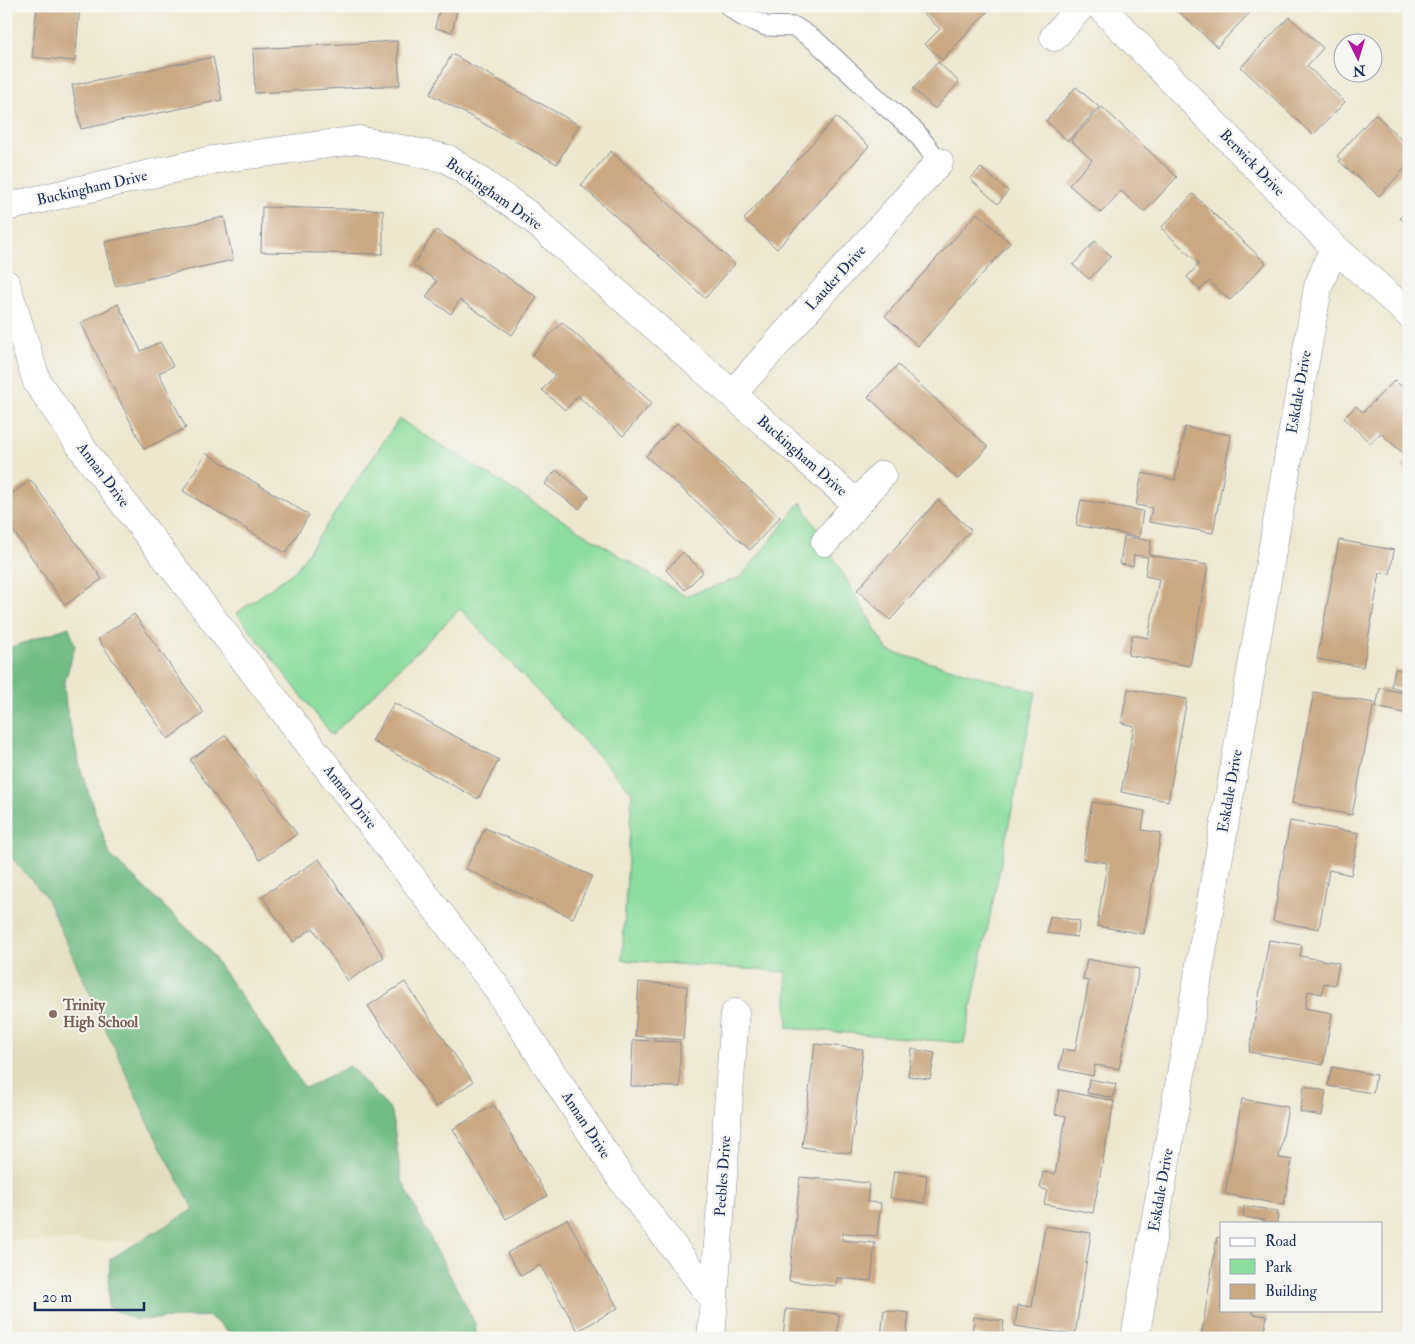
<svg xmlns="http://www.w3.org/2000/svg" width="1415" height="1344" font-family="'IM FELL Double Pica',serif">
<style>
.built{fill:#e2dcba}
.green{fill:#8cdd9e;stroke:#54867e}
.forest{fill:#71bc85;stroke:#467672}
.building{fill:#caa882}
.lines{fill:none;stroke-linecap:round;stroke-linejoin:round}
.service-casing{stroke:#848b96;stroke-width:21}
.minor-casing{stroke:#848b96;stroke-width:29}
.service{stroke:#fff;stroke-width:19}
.minor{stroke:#fff;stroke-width:28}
.education-dot{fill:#8d6e63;stroke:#f6f6f2;stroke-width:2}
.labels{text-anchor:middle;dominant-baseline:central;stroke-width:4;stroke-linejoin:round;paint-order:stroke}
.street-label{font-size:15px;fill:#1b2f5e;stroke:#f6f6f2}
.education-label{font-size:15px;font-weight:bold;fill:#785e54;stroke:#f6f6f2;text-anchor:start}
</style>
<rect width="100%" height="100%" fill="#f6f6f2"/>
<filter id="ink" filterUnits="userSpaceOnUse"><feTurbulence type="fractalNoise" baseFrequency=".02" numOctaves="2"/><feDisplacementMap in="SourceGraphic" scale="10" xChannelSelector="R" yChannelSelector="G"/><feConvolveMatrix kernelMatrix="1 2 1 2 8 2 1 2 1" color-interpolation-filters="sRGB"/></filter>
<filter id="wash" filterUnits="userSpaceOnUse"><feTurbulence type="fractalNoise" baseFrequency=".0096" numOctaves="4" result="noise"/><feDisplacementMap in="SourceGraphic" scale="20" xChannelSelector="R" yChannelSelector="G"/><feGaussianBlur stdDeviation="1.12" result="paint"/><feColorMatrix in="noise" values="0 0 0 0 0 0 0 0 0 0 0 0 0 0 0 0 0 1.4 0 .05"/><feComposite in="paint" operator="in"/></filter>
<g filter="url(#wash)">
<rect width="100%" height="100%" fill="#ede7cf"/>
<path class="built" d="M6 851 46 897 152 1131 194 1209 138 1242 6 1240Z"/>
<path class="green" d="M399 419 685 596 741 577 801 502 888 651 1036 692 964 1043 788 1028 786 972 622 960 632 792 460 609 332 735 237 613 296 570Z"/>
<path class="forest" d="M69 627 75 646 64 685 66 706 81 771 110 855 206 946 305 1088 350 1066 392 1112 401 1178 424 1226 475 1323 477 1338H236L209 1316 136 1320 108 1307 110 1259 194 1209 152 1131 46 897 6 851V645L9 648Z"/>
<g id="blocks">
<path class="building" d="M37 6H80L75 61 32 57Z
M440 6H458L452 32 435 28Z
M891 6H903L897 12Z
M916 6H987L990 9 942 60 925 44 940 29Z
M1173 6H1256L1217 47Z
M1289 17 1323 48 1307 66 1345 102 1313 135 1241 67Z
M397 41 400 85 255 93 253 49Z
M452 54 579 125 557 164 430 94Z
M213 57 222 100 81 129 72 85Z
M938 62 959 82 935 109 913 89Z
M1076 87 1099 107 1068 141 1046 121Z
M1102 107 1177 177 1144 212 1121 191 1101 213 1069 185 1092 160 1071 140Z
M1375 114 1409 147V164L1379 196 1339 161 1341 160 1337 156Z
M836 117 869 146 777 249 744 219Z
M611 151 735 264 705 298 581 185Z
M981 168 1008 191 998 204 970 179Z
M1193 194 1266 263 1230 300 1209 281 1200 290 1187 277 1199 264 1161 228Z
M262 207 383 210V254L261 252Z
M1409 208V226L1400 218Z
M977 213 1010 243 918 346 885 316Z
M224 217 233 260 115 286 105 242Z
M436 230 537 297 512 335 460 300 451 314 426 297 437 281 413 265Z
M1095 241 1111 256 1089 279 1073 265Z
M118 304 141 351 160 342 173 366 159 373 186 428 144 449 81 323Z
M562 322 652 403 623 436 578 396 565 410 542 390 555 375 532 355Z
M898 365 988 447 958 479 868 397Z
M1395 380 1409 394V459L1381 433 1370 443 1344 418 1356 406 1363 412Z
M677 423 780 517 750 550 646 456Z
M1185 427 1231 435 1213 533 1149 522 1152 508 1136 505 1142 473 1175 480Z
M206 453 309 515 286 553 183 491Z
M1409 460V474L1402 467Z
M556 470 589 496 579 509 545 484Z
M31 480 102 579 65 605 6 521V498Z
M938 500 971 530 890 620 857 590Z
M1081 500 1143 511 1139 537 1076 525Z
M1124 536 1151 541 1149 555 1208 565 1190 666 1128 655 1132 635 1148 638 1159 579 1145 576 1148 557 1134 555 1133 566 1120 564Z
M1339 540 1394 550 1390 574 1380 573 1363 667 1317 659Z
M683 552 703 572 685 590 666 570Z
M134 614 204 713 168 739 98 639Z
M1395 669 1409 672V691L1391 687Z
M1380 688 1409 694 1408 714 1376 707Z
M1128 689 1187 699 1168 801 1121 792 1134 726 1121 723Z
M1314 692 1374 703 1352 815 1292 803Z
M394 703 499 760 478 799 372 741Z
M226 735 297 834 260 860 190 760Z
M1092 802 1145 811 1142 830 1161 833 1144 934 1097 926 1107 863 1083 859Z
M1290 821 1359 833 1351 875 1329 870 1319 929 1273 921Z
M485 828 592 876 573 918 466 869Z
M319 859 384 957 348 981 313 928 293 942 262 896Z
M1050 916 1080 921 1077 937 1047 933Z
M1269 940 1302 945 1300 956 1339 963 1335 985 1324 983 1322 994 1308 991 1305 1008 1332 1013 1323 1065 1249 1052Z
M1087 959 1139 969 1119 1069 1095 1065 1093 1076 1059 1069 1063 1049 1075 1051 1089 981 1083 980Z
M405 982 473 1082 436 1107 368 1006Z
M639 982 687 986 683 1040 635 1036Z
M633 1040 680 1042V1087L631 1086Z
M815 1044 863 1049 851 1153 802 1147Z
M912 1049 935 1053 930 1079 908 1076Z
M1332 1067 1376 1075 1373 1093 1328 1086Z
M1089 1079 1116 1084 1113 1098 1087 1093Z
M1304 1086 1326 1091 1322 1116 1300 1112Z
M1059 1090 1114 1101 1093 1213 1044 1204 1047 1190 1040 1188 1043 1172 1055 1174 1066 1116 1055 1114Z
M1242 1099 1288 1107 1279 1158 1292 1160 1284 1205 1225 1194Z
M494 1105 547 1196 506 1219 453 1129Z
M894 1171 927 1175 924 1203 890 1198Z
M800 1177 869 1183 867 1202 881 1203 877 1236 843 1233 842 1240 875 1243 871 1281 837 1278 836 1286 789 1281Z
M1244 1206 1278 1211 1277 1223H1264V1220L1243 1217Z
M567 1219 618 1308 578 1331 540 1265 521 1276 507 1253Z
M1045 1226 1091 1233 1075 1335 1015 1326 1018 1305 1032 1307Z
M1217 1237 1221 1238V1310H1253V1314L1267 1316 1263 1338H1201Z
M786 1309 839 1314 837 1338H783Z
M884 1310 909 1313 906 1338 881 1336Z
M974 1317 1004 1321 1002 1338 972 1334Z"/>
</g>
</g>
<g filter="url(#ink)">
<use href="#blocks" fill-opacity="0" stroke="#848b96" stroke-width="1"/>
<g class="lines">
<defs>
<path id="service" d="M729 6 742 16 766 26 795 27 816 41 881 102 915 131 939 162"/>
<path id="minor" d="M1100 6 1334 247 1409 314
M1054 37 1081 6
M6 207 212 160 358 140 448 159 526 213 857 504
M6 284 37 382 89 458 494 984 620 1177 714 1300
M732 394 939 162
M825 542 882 475
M711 1338 735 1013
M1135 1338 1318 287 1334 247"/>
</defs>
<use href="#service" class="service-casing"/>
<use href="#minor" class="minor-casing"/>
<use href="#service" class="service"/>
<use href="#minor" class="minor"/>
</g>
</g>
<circle class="education-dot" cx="53" cy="1014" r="5"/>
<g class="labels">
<g class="street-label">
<text transform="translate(1252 163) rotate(46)">Berwick Drive</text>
<text transform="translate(92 188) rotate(-13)">Buckingham Drive</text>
<text transform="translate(494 194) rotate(35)">Buckingham Drive</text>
<text transform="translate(836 278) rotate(-48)">Lauder Drive</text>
<text transform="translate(1299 392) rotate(-80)">Eskdale Drive</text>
<text transform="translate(802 456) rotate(41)">Buckingham Drive</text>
<text transform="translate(103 475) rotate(53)">Annan Drive</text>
<text transform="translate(1230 791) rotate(-80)">Eskdale Drive</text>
<text transform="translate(350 797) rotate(52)">Annan Drive</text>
<text transform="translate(586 1125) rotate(57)">Annan Drive</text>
<text transform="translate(723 1176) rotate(-86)">Peebles Drive</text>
<text transform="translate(1161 1190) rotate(-80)">Eskdale Drive</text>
</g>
<g class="education-label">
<text x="63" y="1005">Trinity<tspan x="63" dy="17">High School</tspan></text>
</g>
</g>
<rect width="1415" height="1344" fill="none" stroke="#f6f6f2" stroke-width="25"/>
<rect x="1220" y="1222" width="162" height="90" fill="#f6f6f2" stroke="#9ea6b7"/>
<rect x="1230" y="1238" width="25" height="8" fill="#ffffff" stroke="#9ea6b7"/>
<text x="1265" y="1246" font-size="15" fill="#1b2f5e">Road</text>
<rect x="1230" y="1259" width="25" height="15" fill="#8cdd9e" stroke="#9ea6b7"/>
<text x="1265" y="1272" font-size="15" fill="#1b2f5e">Park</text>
<rect x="1230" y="1284" width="25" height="15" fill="#caa882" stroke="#9ea6b7"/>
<text x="1265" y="1296" font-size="15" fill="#1b2f5e">Building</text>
<g transform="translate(1358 58) rotate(175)"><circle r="24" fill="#f6f6f2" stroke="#9ea6b7"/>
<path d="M0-4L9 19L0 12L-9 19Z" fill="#b5179e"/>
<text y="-8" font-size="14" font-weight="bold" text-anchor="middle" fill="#1b2f5e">N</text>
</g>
<path d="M35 1302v8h109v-8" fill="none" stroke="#1b2f5e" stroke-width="2.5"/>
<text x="42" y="1302" font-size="15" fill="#1b2f5e" stroke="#f6f6f2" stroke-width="4" paint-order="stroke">20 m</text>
</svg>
